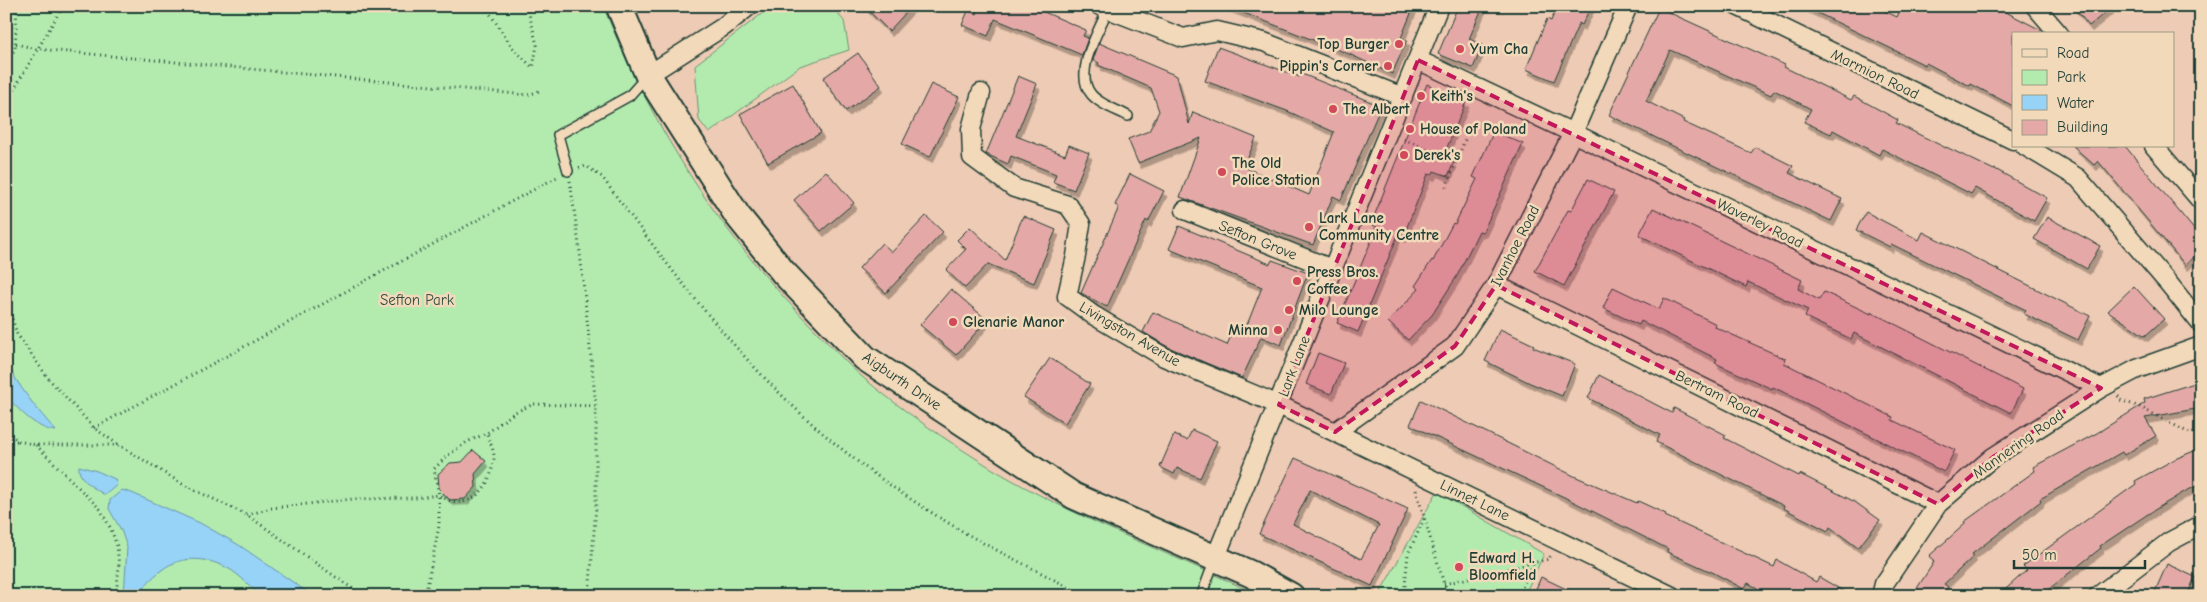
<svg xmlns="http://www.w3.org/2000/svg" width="2207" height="602" font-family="'Comic Neue',sans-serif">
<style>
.green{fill:#b3ebaf;stroke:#699472}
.water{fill:#97d2f7;stroke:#6796a9}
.building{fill:#e4a9a6;stroke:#1f3d34;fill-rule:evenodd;filter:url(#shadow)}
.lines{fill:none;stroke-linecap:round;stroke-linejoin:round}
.lane-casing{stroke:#1f3d34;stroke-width:12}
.street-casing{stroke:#1f3d34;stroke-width:21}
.secondary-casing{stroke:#1f3d34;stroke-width:29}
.path{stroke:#1f3d34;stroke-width:3;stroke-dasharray:1 4;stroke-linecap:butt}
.lane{stroke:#f2d9ba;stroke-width:9}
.street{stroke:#f2d9ba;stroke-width:18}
.secondary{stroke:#f2d9ba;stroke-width:25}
.marked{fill:#c2185b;fill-opacity:0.2;stroke:#c2185b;stroke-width:4;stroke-dasharray:10 6;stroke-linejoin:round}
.poi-dot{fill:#d1495b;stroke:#f2d9ba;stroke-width:2}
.labels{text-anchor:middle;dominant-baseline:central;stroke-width:5;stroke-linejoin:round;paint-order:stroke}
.poi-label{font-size:15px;font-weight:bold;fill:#1f3d34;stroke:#f2d9ba;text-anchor:start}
.street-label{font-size:15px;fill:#1f3d34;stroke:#f2d9ba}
.park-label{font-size:15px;fill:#2e4e40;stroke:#f2d9ba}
</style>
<defs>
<filter id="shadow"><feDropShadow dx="3" dy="5.5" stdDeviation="0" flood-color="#0004"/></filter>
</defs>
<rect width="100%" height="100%" fill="#eecbb4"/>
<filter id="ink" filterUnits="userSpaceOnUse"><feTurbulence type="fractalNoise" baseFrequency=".02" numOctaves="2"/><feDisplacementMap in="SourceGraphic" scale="10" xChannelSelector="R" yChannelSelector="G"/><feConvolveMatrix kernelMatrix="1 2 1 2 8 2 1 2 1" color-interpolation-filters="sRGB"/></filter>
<g filter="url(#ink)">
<path class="green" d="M6 6H603C655 133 721 236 818 333 832 347 845 362 860 375 901 410 946 440 991 468 1076 519 1171 553 1260 596H6Z
M772 6H831L844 21 849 50 800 66 709 133 699 120 695 65Z
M1437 492 1544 554 1524 596H1389L1381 591Z"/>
<path class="water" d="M6 361C19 388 37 409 56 431 37 430 19 410 6 396Z
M79 466 97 471 115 479 117 485 105 495C95 489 77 479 79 466Z
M122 490 132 493 200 523 239 545 313 596H261C251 588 242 577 231 570 207 556 178 554 157 574 150 580 142 587 142 596H124L127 547 121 530 109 509 110 500Z"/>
<path class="building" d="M864 6H912L889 31Z
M965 6H1030L1086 30 1083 36 1088 38 1082 55 995 19 988 36 962 25 968 11 977 14 978 12Z
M1226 6H1414L1401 38 1407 40 1392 74 1349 54Z
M1458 6H1483L1469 39 1483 45 1473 68 1438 54Z
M1557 6H1591L1582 25 1579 23 1554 81 1526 69 1547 19 1551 21Z
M1803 6H1874L1897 17 1902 6H1994L2041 30 2045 34H2013V106L1971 84 1970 86 1926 63 1925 65Z
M2073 6H2113L2089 26Z
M1659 8 1785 65 1784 67 1851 100 1854 96 1898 120 1896 123 1946 148V147L1994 170 1995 169 2047 198 2034 221 1975 188 1971 194 1882 149 1879 155 1833 130 1831 134 1804 122 1811 109 1774 90 1771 95 1670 50 1646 101 1684 120 1683 122 1751 153 1755 147 1793 166 1789 173 1842 199 1831 221 1679 149 1609 115Z
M1099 43 1177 76 1189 124 1193 112 1256 138 1244 167 1309 195 1334 132 1287 111 1205 81 1218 47 1300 77 1302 74 1381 106 1341 200 1333 196 1313 245 1180 197 1201 138 1138 163 1128 139 1149 131 1159 111 1151 88 1098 65 1099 63 1093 60Z
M858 53 881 86 846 111 823 78Z
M1018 76 1037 84 1016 136 1065 155 1069 145 1089 153 1074 190 1053 182 1056 174 1011 156 1008 164 986 154Z
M793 84 821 133 768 163 740 114Z
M931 84 959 97 930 157 902 144Z
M1427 84 1466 102 1443 157 1454 162 1448 176 1434 171 1432 175 1428 174 1403 237 1398 235 1358 332 1337 323 1377 227 1371 224Z
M1494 131 1523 144 1483 232 1479 231 1457 276 1432 315 1408 340 1388 322 1419 289 1415 286 1432 260 1433 261 1453 223 1455 224 1477 179 1473 177Z
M2073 146H2125L2201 238V251L2185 265 2098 161 2094 165Z
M826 171 854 203 821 231 794 200Z
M1130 174 1164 191 1148 222 1146 220 1107 307 1081 293 1119 207 1115 205Z
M1588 179 1614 192 1564 286 1535 271 1568 210 1571 211Z
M1653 208 1802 280 1798 289 1819 300 1824 292 1871 314V312L2023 389 2011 413 1854 333 1851 339 1805 317 1808 310 1748 282 1746 287 1639 235Z
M1866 212 1919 240 1923 232 2090 316 2078 340 2024 314 2026 310 1891 244 1890 247 1856 230Z
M926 216 943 232 886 293 859 268 882 243 892 252Z
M1023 216 1056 230 1034 283 988 264 965 288 946 270 966 249 957 240 970 227 1005 260Z
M2047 217 2100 246 2087 269 2034 239Z
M1179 226 1270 264 1272 260 1308 273 1281 345 1261 337 1242 378 1168 347 1143 332 1153 312 1227 345 1233 331 1243 335 1262 287 1169 249Z
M2134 286 2164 319 2145 336 2108 311Z
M1613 287 1659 309 1664 298 1716 324 1715 327 1786 359 1784 363 1893 417 1892 420 1955 450 1944 472 1773 387 1772 389 1715 363 1717 359 1641 321 1639 325 1603 308Z
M951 289 987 320 956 355 920 325Z
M1500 329 1534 345 1533 347 1575 364 1562 396 1530 383 1485 361Z
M1318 353 1344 363 1331 394 1306 384Z
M1050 358 1090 384 1065 423 1024 397Z
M1599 375 1672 413 1674 408 1726 435 1724 438 1799 476 1800 474 1855 502 1880 520 1858 548 1830 527 1828 531 1783 508 1784 506 1656 442 1660 435 1588 398Z
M2201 381V408L2145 418 2156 436 2124 455 2122 452 2040 499 2041 501 1972 554 1974 556 1944 584 1948 587 1942 596H1912L1934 562 1929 556 1965 524 1964 522 2035 471 2033 467 2097 433 2145 403 2144 399Z
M1421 400 1574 476 1637 503 1638 501 1666 514 1665 516 1774 567 1777 560 1816 582 1819 577 1852 596H1771L1748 583 1744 589 1714 573 1667 552 1668 549 1564 497 1410 425Z
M1192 430 1217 441 1200 478 1177 468 1174 474 1160 467 1174 435 1187 440Z
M2201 448V484L2184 492 2148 514 2100 546 2101 548 2040 596H1998L2027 570 2023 566 2136 484 2135 481 2175 459Z
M473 450 486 461 475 474 476 487 465 499 450 500 439 489 438 474 450 463 462 462Z
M1295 458 1408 509 1372 586 1259 534ZM1310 490 1379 525 1361 559 1293 524Z
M2167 564 2195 577 2187 596H2153Z
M1541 577 1581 596H1533Z"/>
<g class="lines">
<defs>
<path id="lane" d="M1108 9C1099 31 1073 72 1091 94 1099 104 1117 110 1128 116
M568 171 558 135 629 96 646 77
M1202 594 1215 559"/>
<path id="street" d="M1100 6 1183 38 1217 31 1264 42 1403 97
M1737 6 2013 140
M2035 6 2059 34
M1418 60 1573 133 2101 388
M648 75 723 27 749 6
M981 93 971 129 972 157 1014 188 1068 205 1081 224 1076 256 1067 296 1093 315 1164 357 1279 405 1672 596
M2025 146 2078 178 2169 284 2201 324
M2154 146 2201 201
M1185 210 1332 269
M1496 285 1938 504
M1335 432 1455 346 1496 285 1573 133 1628 6
M1215 559 1439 6
M1881 596 1884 584 1938 504 1993 457 2101 388 2137 369 2201 346
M2098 596 2169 542 2201 525"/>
<path id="secondary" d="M619 6 648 75 737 215 783 272 865 358 1074 496 1251 574 1291 596"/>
</defs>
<use href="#lane" class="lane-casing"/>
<use href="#street" class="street-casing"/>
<use href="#secondary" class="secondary-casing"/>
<path class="path" d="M485 6 512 47 533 68
M527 6 537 45 533 68
M16 44 37 49 528 95 542 90
M6 59 15 50 17 6
M6 103 63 6
M1404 139 1456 162
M579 168 586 166 602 177C678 280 755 383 857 461 896 491 940 519 983 543 1017 561 1051 577 1084 596
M570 181 580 252 596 406V506L589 596
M1446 187 1466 137
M6 300 17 334 48 378 94 428 119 445
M2118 396 2120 400 2140 407 2191 434 2201 430
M94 428 557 177
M6 432 19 441 36 445H119L184 485 247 515 363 596
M6 442 18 441
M36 445 100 509 111 529 117 546 119 566 116 596
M1416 490 1444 584 1452 596
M247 515 271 508 353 499 415 498 439 495C468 515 491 489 494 459 495 452 489 440 487 433
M1444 584 1549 559 1551 555
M423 596 427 587 439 526V495L434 469 447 456 467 442 487 433 515 412 534 404 596 406
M1404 596 1408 554 1425 517
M1518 596 1534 562"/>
<use href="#lane" class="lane"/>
<use href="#street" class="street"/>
<use href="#secondary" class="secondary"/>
</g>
</g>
<path class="marked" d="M1418 60 2101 388 1993 457 1938 504 1496 285 1455 346 1335 432 1279 405Z"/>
<g class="poi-dot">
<circle cx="1399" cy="44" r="5"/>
<circle cx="1460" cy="49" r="5"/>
<circle cx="1388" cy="66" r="5"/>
<circle cx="1421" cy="96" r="5"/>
<circle cx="1333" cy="109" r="5"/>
<circle cx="1410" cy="129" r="5"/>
<circle cx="1404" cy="155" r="5"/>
<circle cx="1222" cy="172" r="5"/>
<circle cx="1309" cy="227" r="5"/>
<circle cx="1297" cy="281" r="5"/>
<circle cx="1289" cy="310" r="5"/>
<circle cx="953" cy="322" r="5"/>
<circle cx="1278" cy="330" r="5"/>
<circle cx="1459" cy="567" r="5"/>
</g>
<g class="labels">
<g class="poi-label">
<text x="1389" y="44" text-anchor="end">Top Burger</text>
<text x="1470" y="49">Yum Cha</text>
<text x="1378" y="66" text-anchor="end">Pippin's Corner</text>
<text x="1431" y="96">Keith's</text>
<text x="1343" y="109">The Albert</text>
<text x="1420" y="129">House of Poland</text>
<text x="1414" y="155">Derek's</text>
<text x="1232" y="163">The Old<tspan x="1232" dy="17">Police Station</tspan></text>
<text x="1319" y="218">Lark Lane<tspan x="1319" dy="17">Community Centre</tspan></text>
<text x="1307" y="272">Press Bros.<tspan x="1307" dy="17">Coffee</tspan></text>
<text x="1299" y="310">Milo Lounge</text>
<text x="963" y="322">Glenarie Manor</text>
<text x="1268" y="330" text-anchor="end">Minna</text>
<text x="1469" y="558">Edward H.<tspan x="1469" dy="17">Bloomfield</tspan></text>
</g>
<g class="street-label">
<text transform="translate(1875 74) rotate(26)">Marmion Road</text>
<text transform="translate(1760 223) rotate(26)">Waverley Road</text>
<text transform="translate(1258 240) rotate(22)">Sefton Grove</text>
<text transform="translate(1515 246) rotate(-63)">Ivanhoe Road</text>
<text transform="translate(1130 334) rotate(30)">Livingston Avenue</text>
<text transform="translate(1294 366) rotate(-69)">Lark Lane</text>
<text transform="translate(902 381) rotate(34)">Aigburth Drive</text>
<text transform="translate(1717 394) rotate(26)">Bertram Road</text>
<text transform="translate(2018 444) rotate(-35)">Mannering Road</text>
<text transform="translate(1475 500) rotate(26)">Linnet Lane</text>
</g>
<g class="park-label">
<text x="417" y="300">Sefton Park</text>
</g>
</g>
<rect width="2207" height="602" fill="none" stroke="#f2d9ba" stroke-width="25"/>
<rect x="12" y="12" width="2182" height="577" fill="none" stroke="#1f3d34" stroke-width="2" filter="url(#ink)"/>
<rect x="2012" y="32" width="162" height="115" fill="#f2d9ba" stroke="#9e9b84"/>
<rect x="2022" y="49" width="25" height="8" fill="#f2d9ba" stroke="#9e9b84"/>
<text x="2057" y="58" font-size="15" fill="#1f3d34">Road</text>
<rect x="2022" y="70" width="25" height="15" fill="#b3ebaf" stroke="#9e9b84"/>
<text x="2057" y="82" font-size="15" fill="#1f3d34">Park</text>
<rect x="2022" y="95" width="25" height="15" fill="#97d2f7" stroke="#9e9b84"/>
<text x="2057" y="108" font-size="15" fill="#1f3d34">Water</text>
<rect x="2022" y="120" width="25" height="15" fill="#e4a9a6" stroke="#9e9b84"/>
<text x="2057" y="132" font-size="15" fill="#1f3d34">Building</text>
<path d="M2014 560v8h131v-8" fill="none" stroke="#1f3d34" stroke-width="2.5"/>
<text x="2022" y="560" font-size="15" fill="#1f3d34" stroke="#f2d9ba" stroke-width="4" paint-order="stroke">50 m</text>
</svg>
